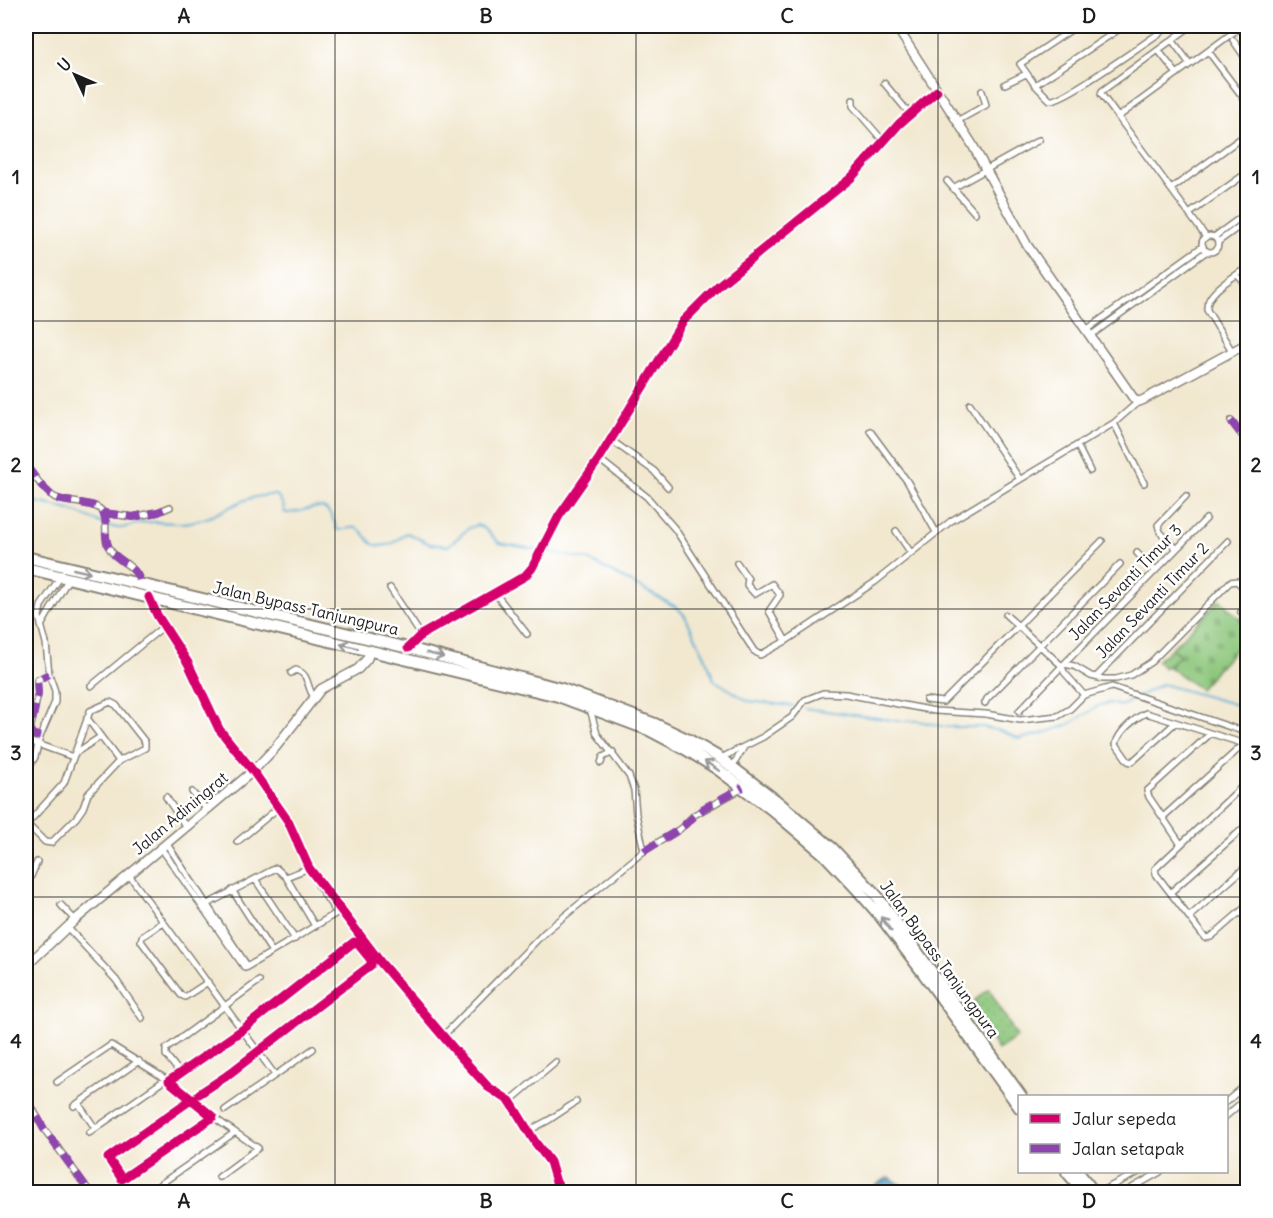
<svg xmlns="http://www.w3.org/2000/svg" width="1273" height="1218" font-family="Delius,sans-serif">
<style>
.grass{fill:url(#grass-dots);stroke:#54714b;stroke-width:1.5}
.cemetery{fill:url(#cemetery-stones);stroke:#54714b;stroke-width:1.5}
.pitch{fill:#8cc67a;stroke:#54714b;stroke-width:1.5}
.water{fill:url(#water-rules);stroke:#386376;stroke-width:1.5}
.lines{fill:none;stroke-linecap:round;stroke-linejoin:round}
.stream{stroke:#54aad1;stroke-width:2}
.street-casing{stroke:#878276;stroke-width:8}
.secondary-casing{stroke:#878276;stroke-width:11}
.highway-casing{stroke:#878276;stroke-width:14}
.street{stroke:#fff;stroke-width:5}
.secondary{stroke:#fff;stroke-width:8}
.highway{stroke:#fff;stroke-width:10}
.quiet{stroke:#8e44ad;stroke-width:8;stroke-dasharray:15 8;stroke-linecap:butt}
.cycleway-casing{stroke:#fff;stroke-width:13}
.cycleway{stroke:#d6006c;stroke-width:9}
.oneway{stroke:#999}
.grid{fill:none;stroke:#1c1c1c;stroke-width:1.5;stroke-opacity:0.55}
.labels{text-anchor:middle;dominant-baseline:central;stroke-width:5;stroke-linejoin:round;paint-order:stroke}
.street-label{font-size:16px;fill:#1c1c1c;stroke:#fff}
.neatline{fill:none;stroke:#1c1c1c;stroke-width:2}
.grid-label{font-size:20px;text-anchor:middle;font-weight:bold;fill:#1c1c1c}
</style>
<defs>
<pattern id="grass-dots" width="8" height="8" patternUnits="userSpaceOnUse" patternTransform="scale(1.5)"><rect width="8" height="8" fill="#8cc67a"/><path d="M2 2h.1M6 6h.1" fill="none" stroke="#78aa69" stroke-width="1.8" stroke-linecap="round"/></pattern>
<pattern id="cemetery-stones" width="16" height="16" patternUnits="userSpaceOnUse" patternTransform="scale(1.5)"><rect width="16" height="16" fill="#8cc67a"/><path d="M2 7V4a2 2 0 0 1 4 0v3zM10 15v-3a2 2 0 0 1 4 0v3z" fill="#78aa69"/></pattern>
<pattern id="water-rules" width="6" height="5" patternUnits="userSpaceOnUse" patternTransform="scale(1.5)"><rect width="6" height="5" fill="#54aad1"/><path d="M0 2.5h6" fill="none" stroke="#458aa9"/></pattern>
</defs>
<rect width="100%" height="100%" fill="#fff"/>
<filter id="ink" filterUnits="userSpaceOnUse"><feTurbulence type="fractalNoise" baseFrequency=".0167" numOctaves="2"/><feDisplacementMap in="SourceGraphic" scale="12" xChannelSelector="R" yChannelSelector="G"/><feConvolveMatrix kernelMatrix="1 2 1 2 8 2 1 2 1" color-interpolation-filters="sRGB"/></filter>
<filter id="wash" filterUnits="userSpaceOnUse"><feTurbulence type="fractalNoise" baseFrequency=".008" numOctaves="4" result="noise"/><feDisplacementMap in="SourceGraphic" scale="24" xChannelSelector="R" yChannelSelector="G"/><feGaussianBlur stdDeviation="1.35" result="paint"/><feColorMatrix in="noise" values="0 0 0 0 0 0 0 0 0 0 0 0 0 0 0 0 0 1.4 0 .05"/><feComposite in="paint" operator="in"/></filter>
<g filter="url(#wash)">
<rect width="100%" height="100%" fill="#f2e8d0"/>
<path class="grass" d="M989 989 1017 1037 998 1050 977 1016 975 1000Z"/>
<path class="cemetery" d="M1220 600 1240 619 1247 613V636L1200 689 1167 666 1180 656 1172 648Z"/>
<path class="pitch" d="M1172 648 1180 656 1164 668 1157 661Z"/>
<path class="water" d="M889 1177 900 1184 904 1192H865Z"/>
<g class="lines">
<path class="stream" d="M26 500C42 503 59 506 75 512 88 516 99 524 113 527 124 530 129 525 139 523 156 520 174 525 190 522 223 518 238 493 277 495L283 505 285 513C310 514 326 491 337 530 343 530 351 527 356 528 369 532 366 550 387 545 396 544 400 536 407 533L430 544 448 546 469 528 477 525 484 528 499 543 539 550
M545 551 589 560 678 608 685 616 705 656 714 680 748 701 793 706
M804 708 899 721H919L945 727H982L1001 731 1019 739 1041 734 1068 725 1100 705 1110 703 1121 706 1162 684 1248 708"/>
</g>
</g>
<g filter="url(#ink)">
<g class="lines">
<defs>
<path id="street" d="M1077 26 1020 64 1035 85 1050 100C1064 102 1152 37 1170 26
M1172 40 1190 64
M1233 40 1248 62
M1158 50 1177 74
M1208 51 1242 26
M884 83 910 114
M1005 84 1026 74
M1035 85 1124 26
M853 100V106L884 142
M1118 117 1101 94 1102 91 1191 26
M957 121 986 105 982 91
M947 181 975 213
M953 188 1039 140
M1171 189 1248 133
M1189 214 1248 172
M1202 244a8 8 0 1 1 16 0a8 8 0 1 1-16 0Z
M1206 237 1118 117 1208 51 1248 104
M1214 237 1248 212
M1218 242 1248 220
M1237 275 1248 286
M1086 330 1203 246
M1090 336 1207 251
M1232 351 1207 310C1205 292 1234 277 1248 267
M970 404 1019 478
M1231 421 1248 443
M1114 423 1144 483
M870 431 907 481 936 532
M611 440 654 471 668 487
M1077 445 1090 471
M599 459 647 497 675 529 754 651 760 655 786 641 875 582 951 521 1114 423 1138 402
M26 466C34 475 43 490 54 497 66 504 94 501 102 511 110 520 101 537 111 551 120 563 140 567 140 585
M104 513 133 517 158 512 170 507
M896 531 911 553
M1176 548 1160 532 1158 525 1186 496
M1137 553 1155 571
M737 563 748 579 747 585 755 594 772 584 780 595 769 611 786 641
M390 588 421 635
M495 593 527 634
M149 599 157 615 188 663 219 729 253 771 288 821 309 868 381 963 459 1055 488 1087 510 1101 535 1142 550 1162 556 1182 563 1192
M1241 612 1248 606
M1006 615 1062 666 1019 711
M41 626 69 578
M1064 664 1206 519
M291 673 296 670C310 674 306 687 314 697
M1096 677 1228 541
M91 686 164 626
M1084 695 1112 687 1248 733
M926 700 943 702 1102 541
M985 703 987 699 1120 564
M590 709 597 734 629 776 634 790 636 814 644 851
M87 718 119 761
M1175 723 1132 762 1128 761 1116 744C1118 732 1136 717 1146 713L1248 745
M40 737 32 734 30 730 38 694 37 680 49 674
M26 740 73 757
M74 754 100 737
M721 758 763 737 792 717 805 700 823 693 846 694 935 711 986 714 1020 720 1058 716 1070 709 1084 695 1064 672 1062 666 1064 664 1074 666 1091 676 1103 679H1116L1131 675 1151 662 1230 582 1237 581 1248 593
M601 763 603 757 613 752
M732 767 743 749
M26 773 35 757 40 737 55 702V691L49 674 46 643 39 617 41 606 61 576
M1248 781 1155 869 1156 874 1205 938 1211 937 1248 905
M192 792 207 810
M166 797 186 827
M1163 817 1244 744
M26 822 27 824 45 842 51 843 76 818 83 808 88 794 119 761 145 748V742L116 705 110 702 90 711 64 783 27 824
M237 842 278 808
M1180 843 1149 797 1147 791 1210 734
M167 844 248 967
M161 848 245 968 335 914 336 912 318 885
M129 875 275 1075
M286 877 309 868
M255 879 295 939
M26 888 37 862
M232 890 272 952
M1171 892 1248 824
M61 905 75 920
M202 907 276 868 286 877 315 926
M1240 912 1248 920
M1189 917 1248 865
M163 922 142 937 141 941 181 995 185 997 208 982
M67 927 116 980 142 1018
M443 1036 545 932 583 901 644 851 680 829 694 815 743 788
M180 1073 166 1055V1049L259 981
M57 1082 111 1045 169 1081
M26 1097 44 1129 90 1192
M192 1099 108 1158 122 1179 213 1117C198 1104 183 1093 169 1081L242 1030 354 942 358 944 371 960V965L225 1077 199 1094
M510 1101 556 1062
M1226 1102 1248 1083
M78 1103 95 1128
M74 1106 139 1061
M225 1110 313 1049
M1226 1116 1248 1097
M213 1117 258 1148 219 1177
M528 1131 549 1120 576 1102
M89 1133 166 1079
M149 1192 234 1133
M1070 1192 1075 1182
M1099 1192 1139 1172
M1125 1192 1160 1172"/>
<path id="secondary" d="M896 26 972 144 1027 245 1134 399 1138 402 1143 400 1248 343
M408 648 421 635 525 576 532 568 559 516 599 459 683 321 719 285 851 178 899 124 937 91
M26 966 75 920 253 771 275 748 321 689 358 669 367 659 370 651"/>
<path id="highway" d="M26 557 408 648 562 689 655 724 689 740 720 758 778 802 832 848 877 896 1021 1096
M26 568 558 696 649 730 687 750 716 768 771 809 825 855 856 888 881 917 924 974 1020 1108
M1067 1172 1084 1192
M1078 1172 1094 1192"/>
</defs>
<use href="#street" class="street-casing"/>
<use href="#secondary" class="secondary-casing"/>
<use href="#highway" class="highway-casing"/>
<use href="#street" class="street"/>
<use href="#secondary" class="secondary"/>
<use href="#highway" class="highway"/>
<path class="quiet" d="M1231 421 1248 443
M26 466C34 475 43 490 54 497 66 504 94 501 102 511 110 520 101 537 111 551 120 563 140 567 140 585
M104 513 133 517 158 512 170 507
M40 737 32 734 30 730 38 694 37 680 49 674
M644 851 680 829 704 808 743 787
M26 1097 44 1129 90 1192"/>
<defs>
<path id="cycleway" d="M149 597 157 615 188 663 219 729 253 771 288 821 309 868 381 963 459 1055 488 1087 510 1101 535 1142 550 1162 556 1182 563 1192
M408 648 421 635 525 576 532 568 559 516 599 459 683 321 719 285 851 178 899 124 937 91
M192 1099 108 1158 122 1179 213 1117C198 1104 183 1093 169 1081L242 1030 354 942 358 944 371 960V965L225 1077 199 1094"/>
</defs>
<use href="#cycleway" class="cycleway-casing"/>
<use href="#cycleway" class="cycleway"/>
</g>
<defs><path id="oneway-shaft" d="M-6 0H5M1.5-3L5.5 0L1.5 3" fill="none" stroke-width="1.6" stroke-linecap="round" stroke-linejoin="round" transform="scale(1.5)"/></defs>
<g class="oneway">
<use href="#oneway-shaft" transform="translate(82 571) rotate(13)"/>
<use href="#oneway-shaft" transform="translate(349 646) rotate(-166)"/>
<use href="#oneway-shaft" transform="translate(435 655) rotate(15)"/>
<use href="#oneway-shaft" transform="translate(712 766) rotate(-147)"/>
<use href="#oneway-shaft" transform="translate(886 924) rotate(-127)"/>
</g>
</g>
<path class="grid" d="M335 26V1192M636 26V1192M938 26V1192M26 321H1248M26 609H1248M26 897H1248"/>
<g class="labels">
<g class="street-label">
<text transform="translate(1125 582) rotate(-46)">Jalan Sevanti Timur 3</text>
<text transform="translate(1152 600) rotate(-46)">Jalan Sevanti Timur 2</text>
<text transform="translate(306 608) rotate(13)">Jalan Bypass Tanjungpura</text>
<text transform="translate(180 813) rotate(-40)">Jalan Adiningrat</text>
<text transform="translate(940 959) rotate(54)">Jalan Bypass Tanjungpura</text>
</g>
</g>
<rect width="1273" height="1218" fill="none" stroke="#fff" stroke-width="66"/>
<rect x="1018" y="1095" width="210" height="78" fill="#ffffff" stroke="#a4a4a4" stroke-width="1.5"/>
<rect x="1030" y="1114" width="30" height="9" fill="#d6006c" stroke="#a4a4a4" stroke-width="1.5"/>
<text x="1072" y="1125" font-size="18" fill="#1c1c1c">Jalur sepeda</text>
<rect x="1030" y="1144" width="30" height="9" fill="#8e44ad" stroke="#a4a4a4" stroke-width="1.5"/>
<text x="1072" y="1155" font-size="18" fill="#1c1c1c">Jalan setapak</text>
<g transform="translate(75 75) rotate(314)" stroke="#ffffff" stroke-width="4.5" paint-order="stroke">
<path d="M0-4.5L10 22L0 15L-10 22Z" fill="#1c1c1c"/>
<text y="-9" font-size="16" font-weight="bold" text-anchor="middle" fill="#1c1c1c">U</text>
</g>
<rect x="33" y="33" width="1207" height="1152" class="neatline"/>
<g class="grid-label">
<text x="184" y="23">A</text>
<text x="486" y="23">B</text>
<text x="787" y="23">C</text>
<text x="1089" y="23">D</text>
<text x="16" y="184">1</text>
<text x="1256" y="184">1</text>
<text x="16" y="472">2</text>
<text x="1256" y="472">2</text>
<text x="16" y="760">3</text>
<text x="1256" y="760">3</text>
<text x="16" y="1048">4</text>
<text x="1256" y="1048">4</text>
<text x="184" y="1208">A</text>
<text x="486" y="1208">B</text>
<text x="787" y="1208">C</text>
<text x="1089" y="1208">D</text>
</g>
</svg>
